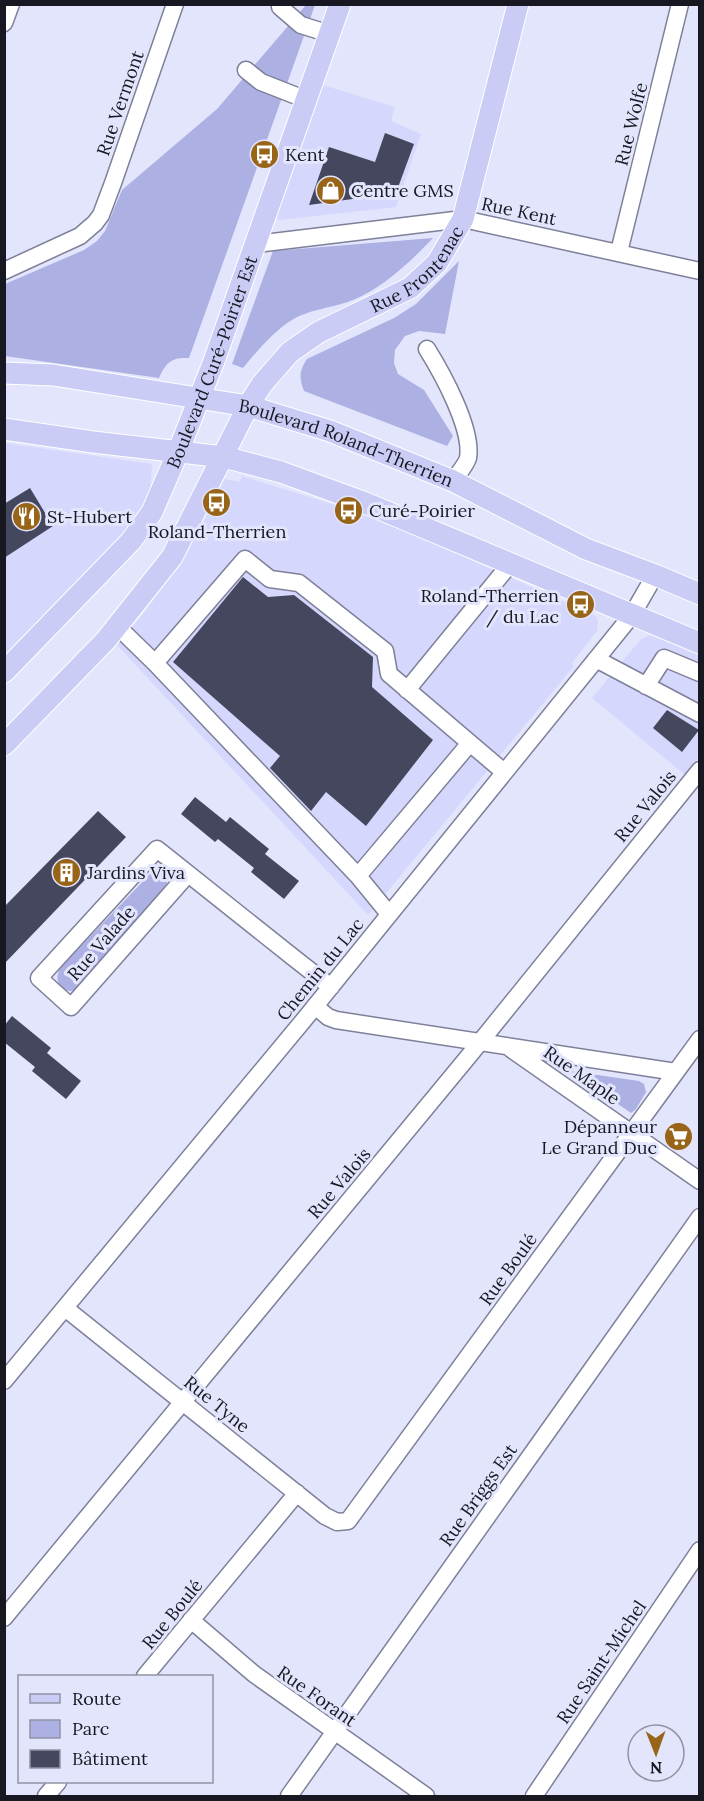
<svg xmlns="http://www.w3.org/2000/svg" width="704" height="1801" font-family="Lora,serif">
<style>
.built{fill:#d5d8fc}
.green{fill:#adb0e3}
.building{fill:#45475e}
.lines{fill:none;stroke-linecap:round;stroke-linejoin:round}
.minor-casing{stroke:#7e809a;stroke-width:19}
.major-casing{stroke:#fff;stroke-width:23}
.minor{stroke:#fff;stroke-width:16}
.major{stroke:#caccf6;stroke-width:21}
.labels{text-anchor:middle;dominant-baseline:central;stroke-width:6;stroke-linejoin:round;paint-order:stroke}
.street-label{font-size:18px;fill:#171822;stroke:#e3e5fc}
.poi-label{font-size:18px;fill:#171822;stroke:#e3e5fc;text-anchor:start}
</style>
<rect width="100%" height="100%" fill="#e3e5fc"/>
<path class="built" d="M323 85 395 107 391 121 421 134 396 207 280 220 276 218Z
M5 443 152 464 150 493 134 524 5 655Z
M242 476 338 506V511L362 519 364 515 422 538 596 616 598 620 597 631 572 663 574 666 368 915 117 645 147 609 178 564 210 509 216 512 223 496 218 493 224 479 240 482Z
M650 635 699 655V757L685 775 592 698 641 639Z"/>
<path class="green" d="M306 5H315L189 358C172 357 166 362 159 378L5 356V284L84 250 97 241 105 231 122 190 217 109Z
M433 238C410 262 384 287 353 300 336 307 307 310 292 320 274 331 257 351 243 368L232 364 273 251Z
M459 261 445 334 419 331 405 336 395 350 394 363 398 374 424 390 453 436 447 446 304 391C299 378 299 371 307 359L394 318 416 304Z
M156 870 164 872C169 879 168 884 163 890L77 991C61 993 52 981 61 967L150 874Z
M570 1071 639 1081 644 1084 646 1092 636 1109 631 1113Z"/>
<path class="building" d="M385 133 414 144 396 193 309 205 329 147 375 162Z
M30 488 53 526 4 558V504Z
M243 577 268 597 294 595 373 657 372 687 433 740 366 826 326 792 311 811 270 768 280 756 173 662Z
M667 710 699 730 682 752 653 728Z
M195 797 226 822 230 817 269 849 265 854 299 881 284 899 251 872 254 868 218 839 215 842 181 814Z
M98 811 126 837 4 964V907Z
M12 1016 51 1048 47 1053 81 1081 66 1099 32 1071 35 1067 4 1042V1026Z"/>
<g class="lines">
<defs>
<path id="minor" d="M280 7 301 25 330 34
M4 23 11 4
M246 70 261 82 307 100
M256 244 463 219 700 271
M619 252 680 4
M4 271 80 236 95 223 101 215 113 183 175 4
M427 349C442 373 473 429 468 458 466 465 457 475 453 481
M117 626 155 663 245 559 270 579 299 583 385 651 389 674 504 772
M596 659 700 714
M155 663 358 876 389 914
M646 686 664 658 700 673
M407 690 506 569 508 563
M188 874 71 1007 39 978 157 849 294 958 331 987
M358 876 470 743
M315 1006 328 1017 336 1020 676 1072
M511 1049 700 1181
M65 1308 325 1516 337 1522 348 1521 700 1039
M4 1381 303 1021 632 615 655 575
M4 1618 468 1057 700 770
M191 1620 254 1674 426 1796
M145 1676 297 1493
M46 1796 58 1782
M289 1796 700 1217
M534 1796 700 1550"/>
<g id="major">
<path id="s1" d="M4 373 53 375 248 406 330 431 453 481 586 549 655 575 700 594"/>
<path d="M4 429 93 442 224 457 281 472 363 502 700 643"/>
<path id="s2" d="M4 672 131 541 152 512 178 452 214 361 340 4"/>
<path id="s3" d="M4 745 106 640 172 557 248 406 262 384 290 352 319 332 410 288 437 263 463 219 518 4"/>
</g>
</defs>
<use href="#minor" class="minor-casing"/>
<use href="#major" class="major-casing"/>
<use href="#minor" class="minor"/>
<use href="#major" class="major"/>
</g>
<defs>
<symbol id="bus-disc" viewBox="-11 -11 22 22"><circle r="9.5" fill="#976418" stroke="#e3e5fc"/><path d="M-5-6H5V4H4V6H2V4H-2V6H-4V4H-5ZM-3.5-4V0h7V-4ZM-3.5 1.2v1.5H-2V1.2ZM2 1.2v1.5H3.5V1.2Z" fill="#fff"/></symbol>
<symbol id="shop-disc" viewBox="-11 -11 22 22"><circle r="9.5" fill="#976418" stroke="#e3e5fc"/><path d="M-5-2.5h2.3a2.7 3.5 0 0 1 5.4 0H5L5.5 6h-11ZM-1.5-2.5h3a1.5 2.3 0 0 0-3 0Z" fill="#fff"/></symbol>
<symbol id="restaurant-disc" viewBox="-11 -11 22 22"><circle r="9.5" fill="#976418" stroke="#e3e5fc"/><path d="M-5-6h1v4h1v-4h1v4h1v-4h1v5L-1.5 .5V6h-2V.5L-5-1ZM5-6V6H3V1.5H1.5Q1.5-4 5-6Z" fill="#fff"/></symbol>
<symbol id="building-disc" viewBox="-11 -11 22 22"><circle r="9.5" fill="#976418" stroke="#e3e5fc"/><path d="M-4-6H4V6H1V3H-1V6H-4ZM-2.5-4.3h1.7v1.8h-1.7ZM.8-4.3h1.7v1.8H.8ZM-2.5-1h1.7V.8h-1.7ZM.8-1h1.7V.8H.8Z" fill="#fff"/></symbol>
<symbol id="supermarket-disc" viewBox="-11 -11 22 22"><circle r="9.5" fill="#976418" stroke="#e3e5fc"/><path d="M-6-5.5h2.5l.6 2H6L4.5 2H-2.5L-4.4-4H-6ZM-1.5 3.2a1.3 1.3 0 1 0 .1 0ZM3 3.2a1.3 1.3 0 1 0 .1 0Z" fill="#fff"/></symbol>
</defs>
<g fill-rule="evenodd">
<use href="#bus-disc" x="248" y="138" width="33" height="33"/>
<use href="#shop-disc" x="314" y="174" width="33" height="33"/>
<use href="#bus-disc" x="200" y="486" width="33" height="33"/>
<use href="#bus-disc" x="332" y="494" width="33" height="33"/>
<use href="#restaurant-disc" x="10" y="500" width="33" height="33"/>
<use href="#bus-disc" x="564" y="588" width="33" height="33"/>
<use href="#building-disc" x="50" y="856" width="33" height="33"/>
<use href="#supermarket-disc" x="662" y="1120" width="33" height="33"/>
</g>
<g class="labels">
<g class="street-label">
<text transform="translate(120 103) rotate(-71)">Rue Vermont</text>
<text transform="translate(631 124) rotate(-76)">Rue Wolfe</text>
<text transform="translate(519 211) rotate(12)">Rue Kent</text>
<text stroke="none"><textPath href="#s3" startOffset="644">Rue Frontenac</textPath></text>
<text stroke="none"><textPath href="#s2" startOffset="380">Boulevard Curé-Poirier Est</textPath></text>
<text stroke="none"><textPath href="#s1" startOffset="351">Boulevard Roland-Therrien</textPath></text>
<text transform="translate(645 806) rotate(-51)">Rue Valois</text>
<text transform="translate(101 943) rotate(-49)">Rue Valade</text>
<text transform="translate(320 969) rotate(-51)">Chemin du Lac</text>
<text transform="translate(582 1075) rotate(35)">Rue Maple</text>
<text transform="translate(339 1183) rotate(-50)">Rue Valois</text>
<text transform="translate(508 1269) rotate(-54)">Rue Boulé</text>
<text transform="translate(217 1404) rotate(39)">Rue Tyne</text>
<text transform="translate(478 1495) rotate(-55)">Rue Briggs Est</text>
<text transform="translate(172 1614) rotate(-51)">Rue Boulé</text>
<text transform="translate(601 1662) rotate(-56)">Rue Saint-Michel</text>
<text transform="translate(317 1696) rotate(35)">Rue Forant</text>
</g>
<g class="poi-label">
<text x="285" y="154">Kent</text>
<text x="351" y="190">Centre GMS</text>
<text x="369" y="510">Curé-Poirier</text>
<text x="47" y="516">St-Hubert</text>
<text x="217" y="531" text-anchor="middle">Roland-Therrien</text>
<text x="559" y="595" text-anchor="end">Roland-Therrien<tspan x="559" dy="21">/ du Lac</tspan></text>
<text x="87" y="872">Jardins Viva</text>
<text x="657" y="1126" text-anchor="end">Dépanneur<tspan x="657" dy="21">Le Grand Duc</tspan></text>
</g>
</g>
<rect width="704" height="1801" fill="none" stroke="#171822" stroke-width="12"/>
<rect x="18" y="1675" width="195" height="108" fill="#e3e5fc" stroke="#9193a5" stroke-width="1.5"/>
<rect x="30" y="1694" width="30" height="9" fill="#caccf6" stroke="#9193a5" stroke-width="1.5"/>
<text x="72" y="1705" font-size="18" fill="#171822">Route</text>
<rect x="30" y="1720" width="30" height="18" fill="#adb0e3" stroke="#9193a5" stroke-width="1.5"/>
<text x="72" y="1735" font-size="18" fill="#171822">Parc</text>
<rect x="30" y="1750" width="30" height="18" fill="#45475e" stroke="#9193a5" stroke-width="1.5"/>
<text x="72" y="1765" font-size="18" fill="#171822">Bâtiment</text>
<g transform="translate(656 1753) rotate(179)"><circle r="28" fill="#e3e5fc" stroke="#9193a5" stroke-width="1.5"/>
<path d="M0-4.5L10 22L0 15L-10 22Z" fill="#976418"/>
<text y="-9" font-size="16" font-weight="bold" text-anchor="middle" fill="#171822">N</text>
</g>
</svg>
